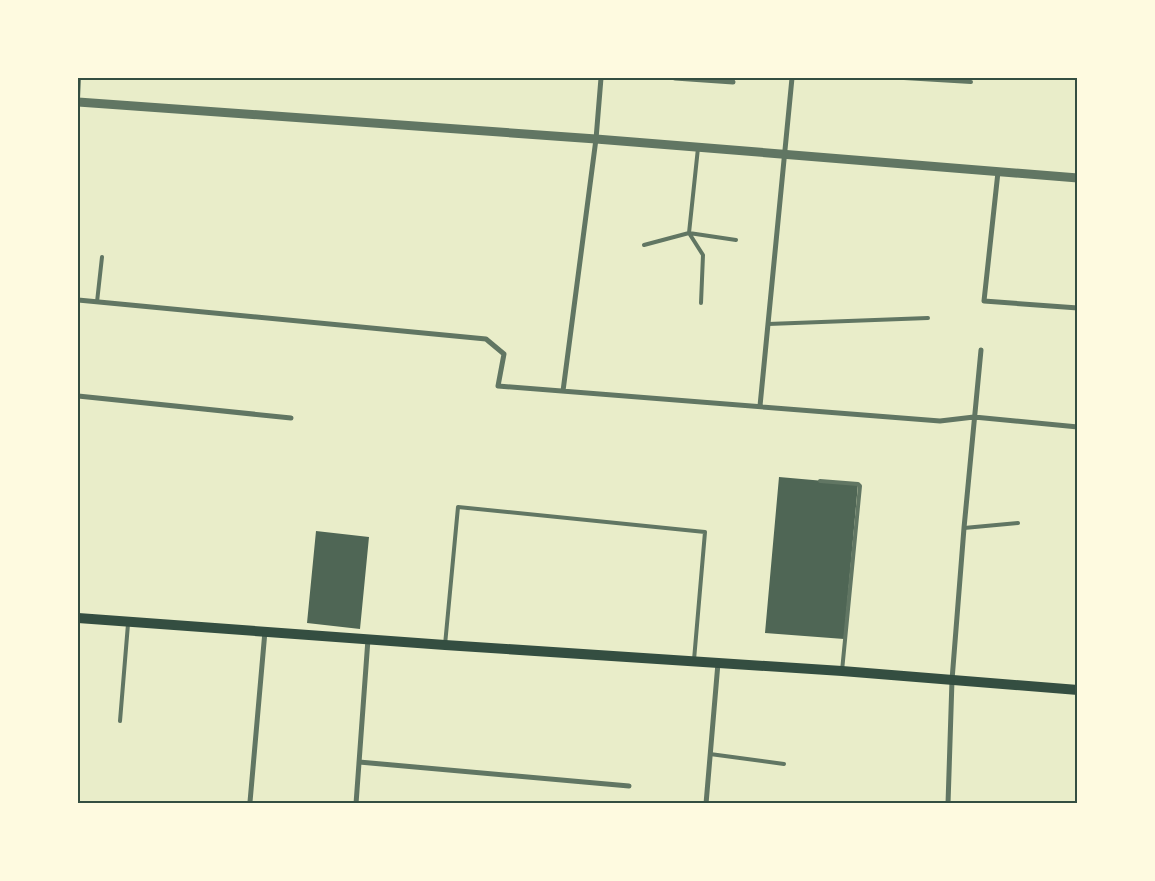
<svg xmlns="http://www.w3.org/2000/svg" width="1155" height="881" font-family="Inter,sans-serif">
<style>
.building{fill:#4f6655}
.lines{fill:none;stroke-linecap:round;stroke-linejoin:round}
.service{stroke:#617663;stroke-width:4}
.minor{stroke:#617663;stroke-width:5}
.tertiary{stroke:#617663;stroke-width:9}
.secondary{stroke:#344e41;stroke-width:10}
.neatline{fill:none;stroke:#344e41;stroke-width:2}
</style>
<rect width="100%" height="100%" fill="#e9edc9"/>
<path class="building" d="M779 477 858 484 844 639 765 633Z
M316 531 369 537 360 629 307 623Z"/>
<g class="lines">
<path class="service" d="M904 78 971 82
M78 99 79 78
M698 148 689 233 703 255 701 303
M644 245 689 233 736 240
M97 302 102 257
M768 324 928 318
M820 481 858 484 860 486 842 671
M964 528 1018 523
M445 645 458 507 705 532 694 660
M120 721 128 624
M710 754 784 764"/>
<path class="minor" d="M675 78 733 82
M998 172 984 301 1078 308
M78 300 486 339 504 354 498 386 940 421 974 417 1078 427
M563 391 596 139 601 78
M78 396 291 418
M760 406 792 78
M359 762 629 786
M250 802 265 631
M356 804 368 639
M706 804 718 663
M948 804 952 680 964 528 981 350"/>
<path class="tertiary" d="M78 102 596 139 1078 178"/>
<path class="secondary" d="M78 618 445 645 842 671 1078 690"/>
</g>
<rect width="1155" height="881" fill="none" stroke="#fefae0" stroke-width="158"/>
<rect x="79" y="79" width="997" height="723" class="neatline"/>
</svg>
